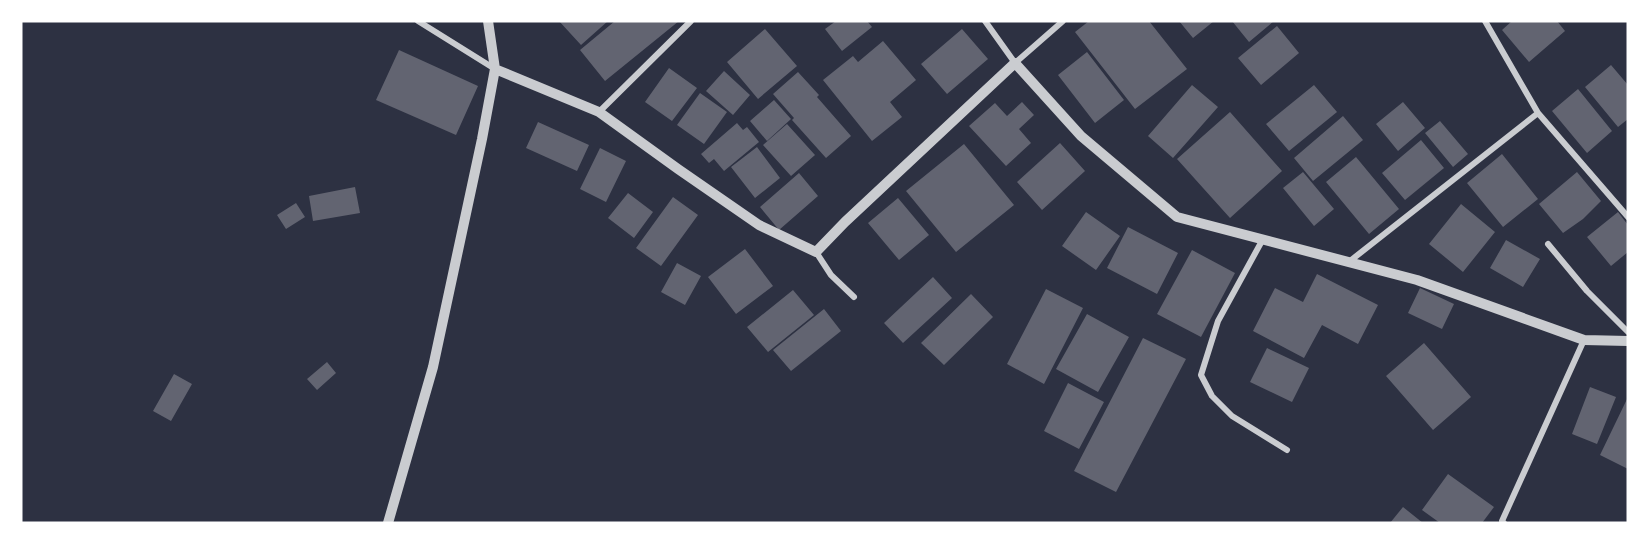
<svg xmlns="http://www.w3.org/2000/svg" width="1649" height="544" font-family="'Roboto Condensed',sans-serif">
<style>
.building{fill:#626471}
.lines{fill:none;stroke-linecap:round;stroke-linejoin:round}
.minor{stroke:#caccd0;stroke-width:6}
.tertiary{stroke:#caccd0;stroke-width:10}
</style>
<rect width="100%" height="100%" fill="#2d3142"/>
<path class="building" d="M559 21H608L581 45Z
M615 21H679L605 81 580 50Z
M836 21H867L872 27 842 51 825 29Z
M1089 21H1149L1187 69 1135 109 1075 32Z
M1179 21H1214L1193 38Z
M1232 21H1274L1249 42Z
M1512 21H1557L1565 31 1529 62 1502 30Z
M1277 26 1299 53 1261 85 1238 58Z
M765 29 797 66 758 99 727 62Z
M962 29 988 59 947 94 921 64Z
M883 41 916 80 890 102 902 117 872 141 823 80 853 56 858 62Z
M399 50 478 86 456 135 376 100Z
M1087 52 1124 100 1095 123 1058 75Z
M1611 65 1628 85V119L1618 127 1585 87Z
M669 68 697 88 672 121 645 102Z
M724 71 750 95 733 115 706 91Z
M798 72 819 95 817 97 851 136 826 158 792 120 794 118 773 94Z
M1192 85 1218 107 1173 158 1148 136Z
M1314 85 1337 112 1289 151 1266 124Z
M1578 89 1612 131 1587 153 1552 111Z
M700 93 727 112 704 144 677 125Z
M774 100 791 119 767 141 750 121Z
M1022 102 1034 115 1019 129 1031 143 1006 166 969 126 995 103 1007 116Z
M1403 102 1425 128 1398 151 1376 124Z
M1230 112 1282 171 1230 218 1177 159Z
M1343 116 1363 140 1313 181 1294 158Z
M1440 121 1468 154 1453 167 1425 133Z
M538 122 589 145 577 171 526 148Z
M737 123 743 130 747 127 759 142 724 171 714 159 709 163 701 154Z
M787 124 815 155 791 176 763 145Z
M1421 140 1444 168 1405 200 1382 173Z
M1060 143 1085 171 1042 210 1017 182Z
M964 144 1014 205 956 252 906 191Z
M757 147 780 178 755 198 731 167Z
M600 148 626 161 606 202 580 189Z
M1502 154 1538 199 1503 227 1467 183Z
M1356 157 1399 209 1369 234 1326 182Z
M1303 172 1334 209 1314 226 1283 188Z
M1577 172 1601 201 1583 219 1563 233 1539 204Z
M799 173 818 196 779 230 760 207Z
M355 187 360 213 313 221 309 196Z
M628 193 653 212 634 238 608 218Z
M673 197 698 215 661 266 636 248Z
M898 198 929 235 899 260 868 223Z
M296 203 305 217 286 229 277 215Z
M1461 204 1495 232 1463 272 1429 244Z
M1086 212 1120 236 1096 270 1062 246Z
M1618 212 1628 225V252L1611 266 1587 237Z
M1128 227 1178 253 1157 294 1107 268Z
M1506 240 1540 259 1523 287 1490 268Z
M745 249 773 286 736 314 708 277Z
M1192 250 1235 273 1201 337 1157 314Z
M677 263 701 276 685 305 661 292Z
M1317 274 1378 305 1358 344 1322 325 1304 358 1253 331 1275 288 1303 302Z
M933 277 952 298 903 343 884 323Z
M1420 288 1454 304 1442 329 1408 313Z
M1046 289 1083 308 1044 384 1007 364Z
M793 290 814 315 768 352 747 327Z
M971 294 993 317 944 365 921 343Z
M824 309 841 331 791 371 773 350Z
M1087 314 1129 337 1098 392 1056 369Z
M1143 338 1186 359 1116 492 1074 471Z
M1424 343 1471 397 1433 430 1386 376Z
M1267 348 1309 368 1292 402 1250 382Z
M327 362 336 373 317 390 307 379Z
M174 374 192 384 171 421 153 411Z
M1068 383 1104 402 1079 449 1044 431Z
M1590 387 1616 397 1597 444 1572 434Z
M1628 397V469L1600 455Z
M1448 474 1494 507 1482 523H1440L1422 510Z
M1403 507 1423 523H1390Z"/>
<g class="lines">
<path class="minor" d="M418 21 495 69
M985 21 1015 63 1063 21
M1485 21 1538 113 1628 217
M599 112 691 21
M1263 239 1218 321 1201 375 1212 396 1232 416 1287 450
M1548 244 1587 291 1628 332
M816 252 831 275 854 297
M1350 261 1538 113
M1504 523 1502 521 1584 340"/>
<path class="tertiary" d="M495 69 599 112 678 169 759 225 816 252 845 222 1015 63 1081 136 1177 217 1417 280 1584 340 1628 341
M388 523 433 367 482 139 495 69 488 21"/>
</g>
<rect width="1649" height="544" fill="none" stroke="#ffffff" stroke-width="45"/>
</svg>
